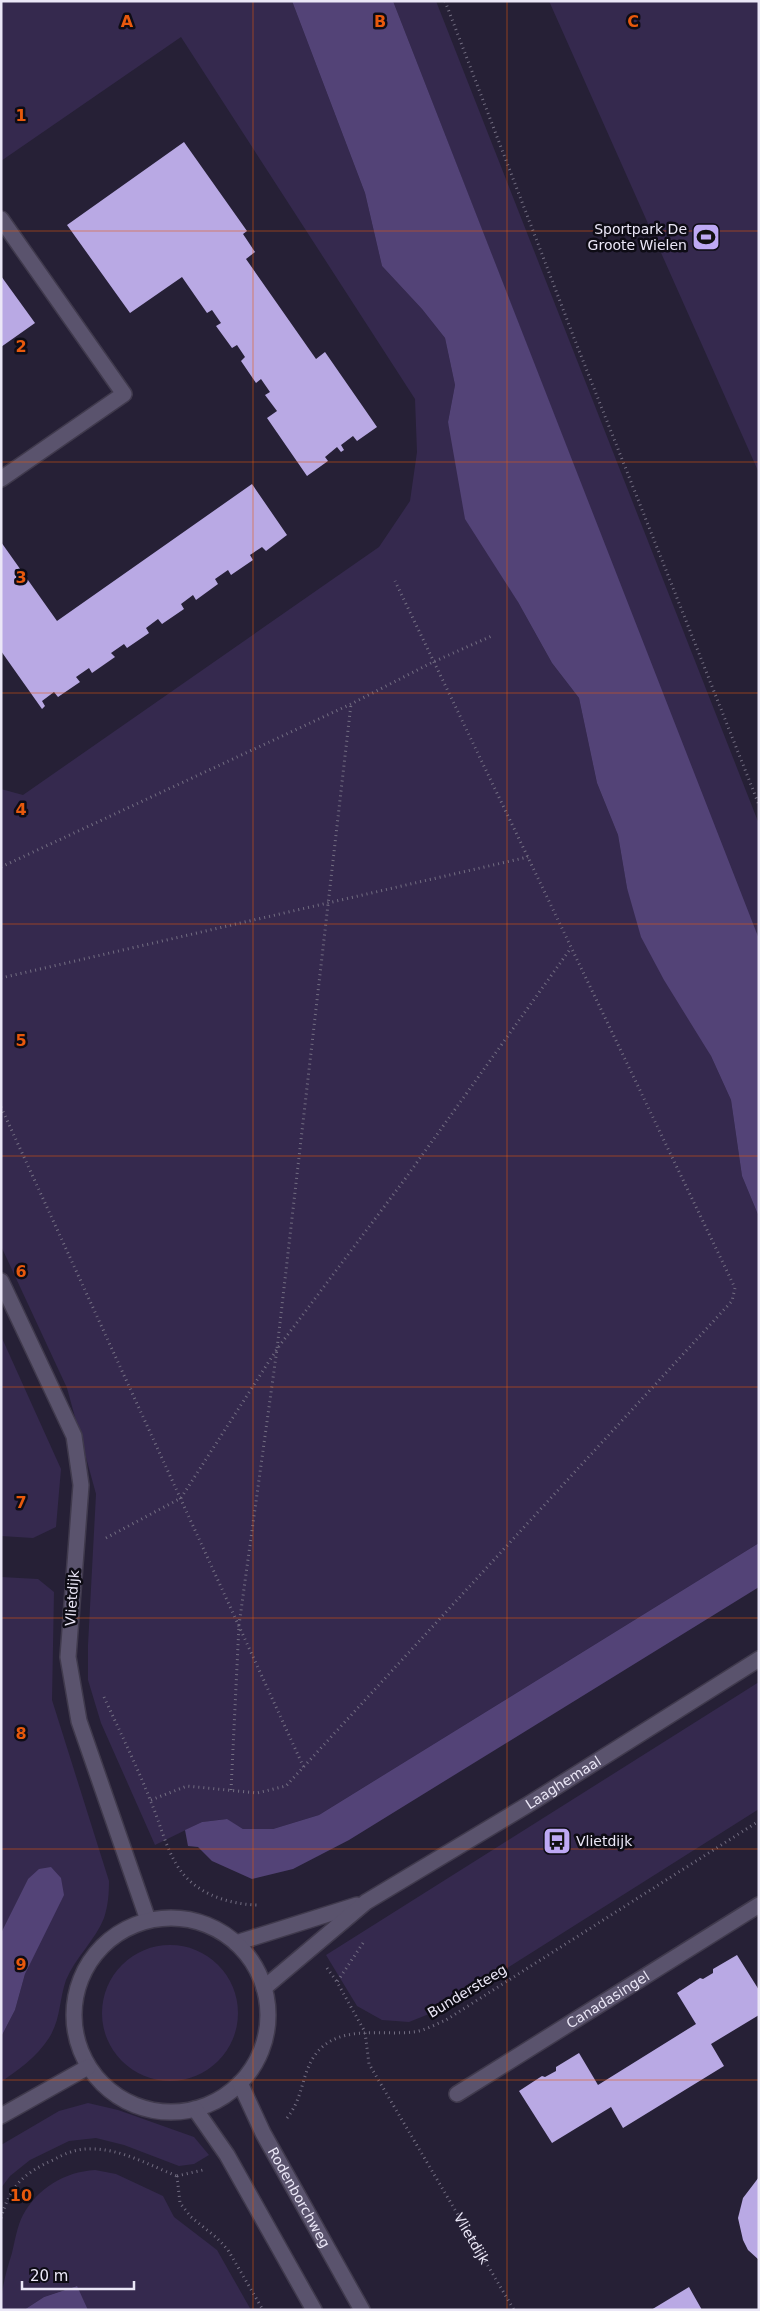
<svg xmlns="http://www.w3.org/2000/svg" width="760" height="2311" font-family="'DejaVu Sans',sans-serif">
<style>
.green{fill:#35294e}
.water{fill:#534377}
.building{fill:#b9a9e4}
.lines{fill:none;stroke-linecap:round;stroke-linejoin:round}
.service-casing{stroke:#403a4d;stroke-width:18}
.minor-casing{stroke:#403a4d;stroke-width:18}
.tertiary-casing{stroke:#403a4d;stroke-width:18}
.secondary-casing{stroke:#403a4d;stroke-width:18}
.path{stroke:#736e82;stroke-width:3;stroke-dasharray:1 4;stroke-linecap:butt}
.service{stroke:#5a536d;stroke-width:15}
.minor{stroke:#5a536d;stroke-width:15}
.tertiary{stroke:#5a536d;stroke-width:15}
.secondary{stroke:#5a536d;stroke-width:15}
.grid{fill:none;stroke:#e8590c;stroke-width:1;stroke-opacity:0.55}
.labels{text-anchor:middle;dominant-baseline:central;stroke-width:5;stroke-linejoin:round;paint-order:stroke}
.poi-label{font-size:14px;fill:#ebe7f7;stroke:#0e0c15;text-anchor:end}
.street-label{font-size:14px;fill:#ebe7f7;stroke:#0e0c15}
.grid-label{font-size:16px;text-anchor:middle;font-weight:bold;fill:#e8590c;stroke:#0e0c15;stroke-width:5;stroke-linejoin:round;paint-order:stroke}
</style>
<rect width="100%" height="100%" fill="#262036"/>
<path class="green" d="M1 1H292L365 193 382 266 422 309 445 338 455 385 448 422 518 602 552 663 579 698 597 783 618 835 627 888 711 1056 731 1100 742 1176 759 1217V1543L319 1815 273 1829H243L226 1819 202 1822 155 1845 101 1723 88 1680V1645L96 1494 67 1388 1 1246V789L23 795 379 547 410 501 417 452 415 399 181 37 1 161Z
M393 1H436L759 824V942Z
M549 1H759V473Z
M1 1336 61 1469 56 1527 33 1538 1 1536Z
M1 1577 38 1579 54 1592 52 1700 109 1881C109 1894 108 1906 104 1918 96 1939 75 1958 66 1980 59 2000 61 2019 49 2038 36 2058 19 2069 1 2082V2037L15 2010 25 1974 40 1940 28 1879 1 1933Z
M759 1682V1809L444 2008 409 2022 382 2020 357 2006 326 1955Z
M102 2013a68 68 0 1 1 136 0a68 68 0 1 1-136 0Z
M88 2103 118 2110 194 2137 209 2155 194 2164 179 2166 124 2145 96 2138 69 2141 30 2160 10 2176 1 2188V2145L59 2111Z
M95 2170 116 2174 163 2196 174 2217 217 2250 251 2310H88L76 2286 44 2297 24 2310H1C1 2289 6 2272 12 2253 15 2241 17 2226 23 2215 38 2188 64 2172 95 2170Z"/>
<path class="water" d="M292 1H393L759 939V1217L742 1176 731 1100 711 1056 664 980 641 937 627 888 618 835 597 783 579 698 552 663 518 602 465 519 448 422 455 385 445 338 422 309 382 266 365 193Z
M759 1543V1587L349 1840 293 1869 252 1879 212 1861 198 1847 188 1846 185 1830 202 1822 227 1819 243 1829H273L319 1815Z
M51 1867 61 1878 64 1895 25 1974 15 2010 1 2037V1933L28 1879 39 1869Z
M77 2286 88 2310H24L44 2297Z"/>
<path class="building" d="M184 142 247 231 243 234 255 252 246 259 316 359 325 352 377 427 357 441 353 436 341 445 344 450 341 452 337 447 325 457 328 461 307 476 267 418 277 411 265 395 270 392 261 379 256 383 241 361 245 357 237 345 232 348 216 326 221 323 212 310 207 313 182 277 130 313 67 225Z
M1 276 35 323 1 347Z
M252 484 287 535 266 551 262 547 250 555 253 560 231 575 228 570 215 579 218 584 196 600 193 595 181 604 184 609 162 624 158 619 146 628 149 633 127 648 124 644 111 653 115 657 92 673 89 668 76 677 80 682 58 697 54 692 42 701 45 706 42 709 1 651V542L57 621Z
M737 1955 759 1990V2015L711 2044 724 2066 623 2128 611 2107 552 2143 519 2091 542 2076 545 2077 556 2071V2067L579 2053 598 2085 696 2024 677 1993 700 1978 703 1979 713 1973V1969Z
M759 2177V2260L748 2250 743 2240 738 2218 743 2198Z
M689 2287 702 2310H651Z"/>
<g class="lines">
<defs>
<path id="service" d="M1 219 124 394 1 479"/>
<g id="minor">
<path id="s2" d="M457 2094 759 1905"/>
</g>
<g id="tertiary">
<path d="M1 1281 74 1436 81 1485 68 1657 79 1721 148 1920"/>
<path d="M236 1943 357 1905"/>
<path id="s3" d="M264 1988 366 1902 529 1804 759 1659"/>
</g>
<g id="secondary">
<circle cx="171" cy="2015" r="97"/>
<path id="s4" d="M240 2083 263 2133 362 2310"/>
<path d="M195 2109 227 2155 314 2310"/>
<path d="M1 2116 88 2067"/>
</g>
</defs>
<use href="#service" class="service-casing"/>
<use href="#minor" class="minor-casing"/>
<use href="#tertiary" class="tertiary-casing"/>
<use href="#secondary" class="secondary-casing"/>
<g class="path">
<path d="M445 1 576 343 759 805"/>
<path d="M1 867 351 704 433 662 494 635"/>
<path d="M1 978 528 857"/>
<path d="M1 1107 304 1768"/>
<path d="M106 1538 181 1498 277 1349 405 1179 571 948"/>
<path d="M104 1697C120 1732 137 1766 151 1802 161 1825 167 1855 184 1875 202 1896 233 1905 260 1905"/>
<path d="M231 1790 239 1625 277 1349 351 704"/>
<path d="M151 1800 187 1786 257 1793 286 1786 732 1301 735 1288 395 581"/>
<path id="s1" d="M363 1943 337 1982 365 2032 369 2064 514 2310"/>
<path d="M327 1968 337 1982"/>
<path d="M287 2118C303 2098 301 2078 313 2058 335 2023 379 2036 413 2032 424 2031 436 2024 446 2020L759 1821"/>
<path d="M177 2176 203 2170"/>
<path d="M177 2176 180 2203 191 2217 217 2238 228 2250 263 2310"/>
<path d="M1 2218C10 2186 24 2173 53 2160 66 2153 78 2148 93 2149 121 2149 151 2166 177 2176"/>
</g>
<use href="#service" class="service"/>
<use href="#minor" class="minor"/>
<use href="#tertiary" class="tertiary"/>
<use href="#secondary" class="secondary"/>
</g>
<path class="grid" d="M253 1V2310M507 1V2310M1 231H759M1 462H759M1 693H759M1 924H759M1 1156H759M1 1387H759M1 1618H759M1 1849H759M1 2080H759"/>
<defs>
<symbol id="stadium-square" viewBox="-11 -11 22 22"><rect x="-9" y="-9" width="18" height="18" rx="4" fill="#bea9f4" stroke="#0e0c15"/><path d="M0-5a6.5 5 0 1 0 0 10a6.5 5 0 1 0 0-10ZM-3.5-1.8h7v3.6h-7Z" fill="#111"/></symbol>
<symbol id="bus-square" viewBox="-11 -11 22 22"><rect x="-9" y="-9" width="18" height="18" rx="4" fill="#bea9f4" stroke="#0e0c15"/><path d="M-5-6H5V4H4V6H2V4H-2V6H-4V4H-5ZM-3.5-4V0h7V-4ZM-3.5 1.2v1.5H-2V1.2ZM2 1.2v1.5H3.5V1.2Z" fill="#111"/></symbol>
</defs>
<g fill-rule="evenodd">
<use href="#stadium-square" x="690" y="221" width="32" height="32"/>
<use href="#bus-square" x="541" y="1825" width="32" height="32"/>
</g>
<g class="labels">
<g class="poi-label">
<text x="687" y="229">Sportpark De<tspan x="687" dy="16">Groote Wielen</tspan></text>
<text x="576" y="1841" text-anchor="start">Vlietdijk</text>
</g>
<g class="street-label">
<text transform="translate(72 1598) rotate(-86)">Vlietdijk</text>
<text stroke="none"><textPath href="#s3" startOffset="364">Laaghemaal</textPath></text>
<text transform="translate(467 1991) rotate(-31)">Bundersteeg</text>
<text stroke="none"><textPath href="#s2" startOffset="178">Canadasingel</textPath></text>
<text stroke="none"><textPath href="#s4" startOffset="129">Rodenborchweg</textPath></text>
<text stroke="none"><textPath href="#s1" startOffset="339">Vlietdijk</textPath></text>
</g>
</g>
<g class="grid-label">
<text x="127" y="27">A</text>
<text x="380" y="27">B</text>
<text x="633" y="27">C</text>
<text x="21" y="121">1</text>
<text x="21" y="352">2</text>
<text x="21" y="583">3</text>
<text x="21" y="815">4</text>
<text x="21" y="1046">5</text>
<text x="21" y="1277">6</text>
<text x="21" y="1508">7</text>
<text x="21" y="1739">8</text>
<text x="21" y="1970">9</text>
<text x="21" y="2201">10</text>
</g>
<rect width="760" height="2311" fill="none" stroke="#ebe7f7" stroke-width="5"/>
<path d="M22 2281v8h112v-8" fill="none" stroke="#ebe7f7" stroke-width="2.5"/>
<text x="30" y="2281" font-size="15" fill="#ebe7f7" stroke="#0e0c15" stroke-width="4" paint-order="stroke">20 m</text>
</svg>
